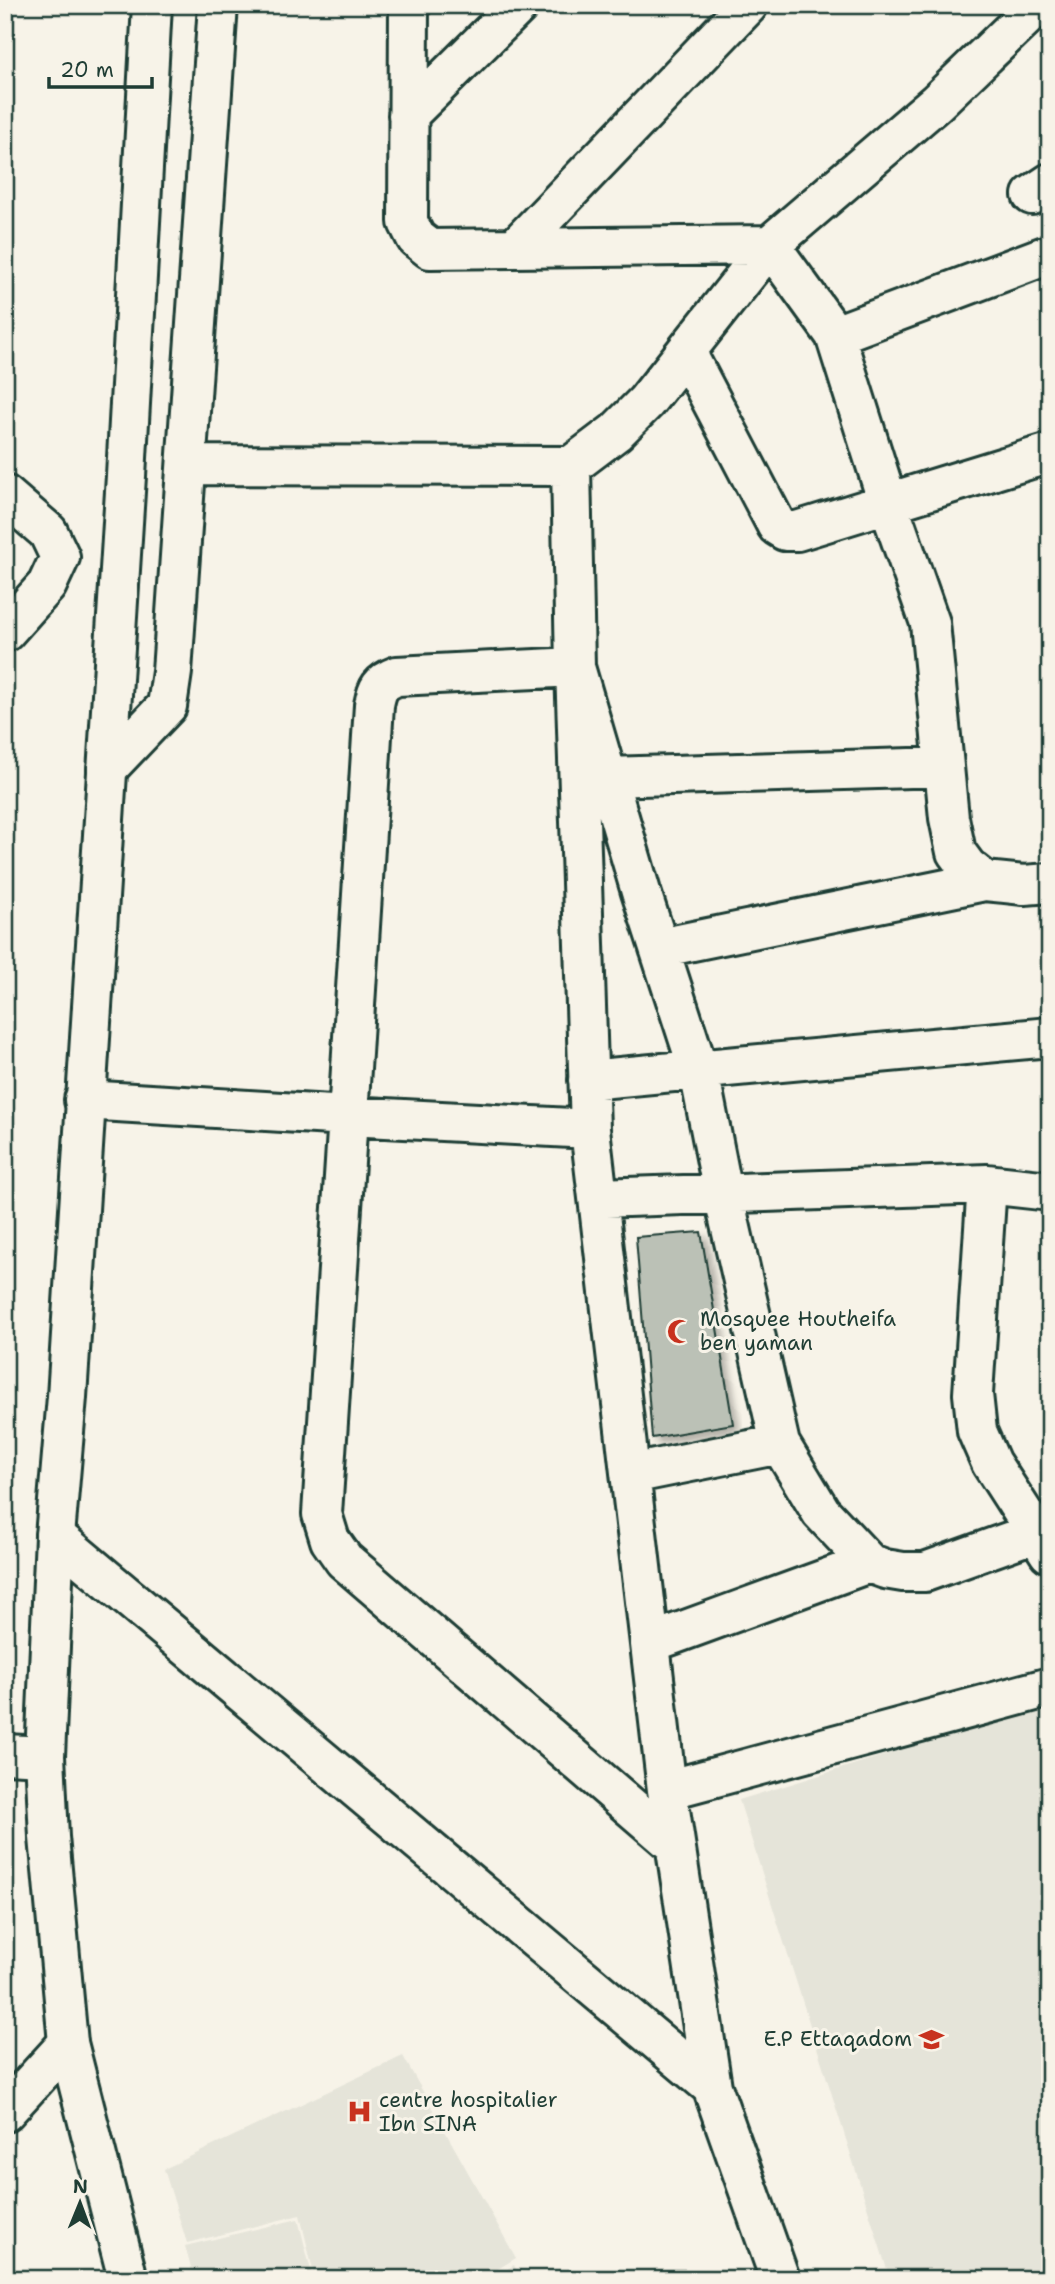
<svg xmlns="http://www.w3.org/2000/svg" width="1055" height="2284" font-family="'Shantell Sans',sans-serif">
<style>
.built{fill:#e5e4d9}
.building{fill:#bbc1b6;stroke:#1f3d34;stroke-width:2;filter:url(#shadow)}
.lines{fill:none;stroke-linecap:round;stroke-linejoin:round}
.minor-casing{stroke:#1f3d34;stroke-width:44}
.major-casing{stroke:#1f3d34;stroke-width:44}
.minor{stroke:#f7f3e8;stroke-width:38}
.major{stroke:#f7f3e8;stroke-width:38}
.labels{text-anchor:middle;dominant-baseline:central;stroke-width:6;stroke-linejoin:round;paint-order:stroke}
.poi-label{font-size:21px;fill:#1f3d34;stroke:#f7f3e8;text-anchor:start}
</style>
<defs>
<filter id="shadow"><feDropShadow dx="6" dy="6" stdDeviation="3.5" flood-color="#0004"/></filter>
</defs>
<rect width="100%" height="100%" fill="#f7f3e8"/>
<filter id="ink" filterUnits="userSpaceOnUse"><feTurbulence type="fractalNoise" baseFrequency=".0143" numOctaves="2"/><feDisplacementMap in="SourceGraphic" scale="14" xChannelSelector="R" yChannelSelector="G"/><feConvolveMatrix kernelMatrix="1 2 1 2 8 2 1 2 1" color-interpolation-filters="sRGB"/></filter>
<g filter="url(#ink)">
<path class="built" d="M1050 1704V2279H890L739 1800Z
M403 2056 516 2258 481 2279H315L300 2215 187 2243 164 2169Z
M298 2219 313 2279H194L185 2246Z
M514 2265 521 2279H490Z"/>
<path class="building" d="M701 1232 733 1424 652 1438 636 1237Z"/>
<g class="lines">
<defs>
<path id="minor" d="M409 5 408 222 416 238 430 249 770 245 835 335 888 503 930 623 949 818 956 852 967 867 985 881 1024 885 1050 883
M408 115 519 5
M1032 195 1050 183
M515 248 748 5
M835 335 1050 254
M686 352 777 526 785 531H797L1050 453
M188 465 571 466
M5 495 48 532 60 557 47 585 5 632
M107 769 167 706 172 672 218 5
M607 777 944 767
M659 948 985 881
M588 1080 1050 1037
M84 1100 348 1116 374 705C377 689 380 682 397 676L575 667 641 892 699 1071 723 1193 780 1444 821 1512 869 1563 885 1569 903 1572H925L1036 1532
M590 1129 348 1116 322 1514 330 1540 344 1560 675 1845
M987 1184 973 1394 977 1431 991 1463 1049 1553
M599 1198 987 1184 1050 1191
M631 1474 780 1444
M55 1536 712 2087
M650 1643 869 1563
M5 1754 45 1756
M667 1790 1050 1687
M5 2112 68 2043
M780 2279 712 2087 667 1790 590 1129 575 667 571 466 616 432 646 402 770 245 936 103 1038 5"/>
<path id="major" d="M128 2279 68 2043 49 1837 45 1756 55 1536 67 1397 126 476 152 5"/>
</defs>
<use href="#minor" class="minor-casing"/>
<use href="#major" class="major-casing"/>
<use href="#minor" class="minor"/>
<use href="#major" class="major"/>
</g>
</g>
<defs>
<symbol id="mosque-bare" viewBox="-9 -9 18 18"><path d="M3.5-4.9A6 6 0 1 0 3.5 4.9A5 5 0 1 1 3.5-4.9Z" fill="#c8321e" stroke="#f7f3e8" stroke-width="2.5" paint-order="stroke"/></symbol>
<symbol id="school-bare" viewBox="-9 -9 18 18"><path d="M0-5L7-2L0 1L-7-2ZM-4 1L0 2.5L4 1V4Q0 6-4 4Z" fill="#c8321e" stroke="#f7f3e8" stroke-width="2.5" paint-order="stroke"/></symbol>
<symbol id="hospital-bare" viewBox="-9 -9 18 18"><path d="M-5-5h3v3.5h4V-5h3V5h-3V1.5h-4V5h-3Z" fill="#c8321e" stroke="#f7f3e8" stroke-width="2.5" paint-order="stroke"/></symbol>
</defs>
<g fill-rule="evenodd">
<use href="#mosque-bare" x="662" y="1314" width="35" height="35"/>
<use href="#school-bare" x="914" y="2022" width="35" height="35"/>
<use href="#hospital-bare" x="342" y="2094" width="35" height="35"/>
</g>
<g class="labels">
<g class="poi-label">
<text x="700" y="1319">Mosquee Houtheifa<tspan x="700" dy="24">ben yaman</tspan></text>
<text x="912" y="2039" text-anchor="end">E.P Ettaqadom</text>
<text x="379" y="2100">centre hospitalier<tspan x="379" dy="24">Ibn SINA</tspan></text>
</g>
</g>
<rect width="1055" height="2284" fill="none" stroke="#f7f3e8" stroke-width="28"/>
<rect x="14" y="14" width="1027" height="2256" fill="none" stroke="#1f3d34" stroke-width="2.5" filter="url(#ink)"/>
<g transform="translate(80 2203) rotate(1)" stroke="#f7f3e8" stroke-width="5" paint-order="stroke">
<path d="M0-5L12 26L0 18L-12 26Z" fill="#1f3d34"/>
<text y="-10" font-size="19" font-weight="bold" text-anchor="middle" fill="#1f3d34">N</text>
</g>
<path d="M49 77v10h103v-10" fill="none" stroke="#1f3d34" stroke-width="3.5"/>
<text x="60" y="77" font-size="21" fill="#1f3d34" stroke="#f7f3e8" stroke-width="5" paint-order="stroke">20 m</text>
</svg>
